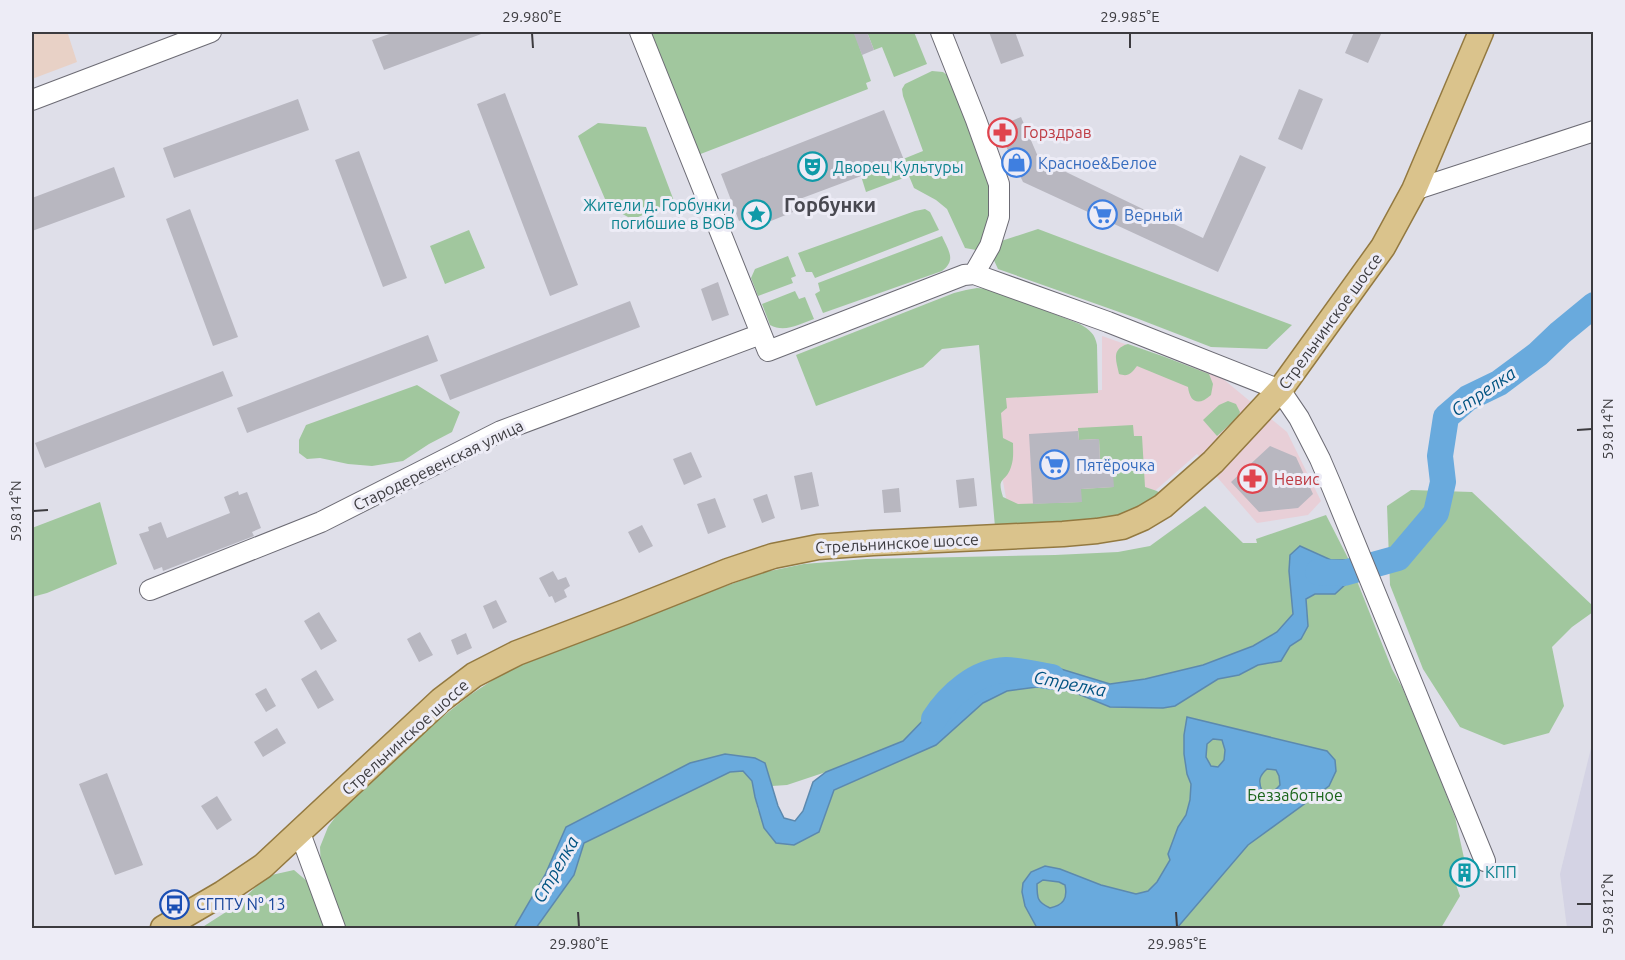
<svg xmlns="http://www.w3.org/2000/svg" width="1625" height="960" font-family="Ubuntu,sans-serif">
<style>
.commercial{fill:#e8cfd7}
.built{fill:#d4d3e4}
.education{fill:#e8d1c6}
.green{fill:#a1c79e}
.water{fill:#69aadd;stroke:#5c89ae;stroke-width:1.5;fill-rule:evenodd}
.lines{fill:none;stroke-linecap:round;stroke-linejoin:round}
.river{stroke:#69aadd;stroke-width:26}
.building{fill:#b8b7c0}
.minor-casing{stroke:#6c6b74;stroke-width:22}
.major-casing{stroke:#937940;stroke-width:27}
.minor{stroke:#fff;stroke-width:20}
.major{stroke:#dac38c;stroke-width:24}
.ticks{fill:none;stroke:#3c3b3f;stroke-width:2}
.labels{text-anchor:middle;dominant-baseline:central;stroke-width:6;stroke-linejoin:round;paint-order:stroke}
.health-label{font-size:16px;fill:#be3a42;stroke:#edecf6;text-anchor:start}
.shop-label{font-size:16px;fill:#366cbe;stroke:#edecf6;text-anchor:start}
.culture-label{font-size:16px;fill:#0d838f;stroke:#edecf6;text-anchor:start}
.street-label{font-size:16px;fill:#3c3b3f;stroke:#edecf6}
.park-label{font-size:16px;fill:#196419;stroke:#edecf6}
.transit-label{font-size:16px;fill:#164399;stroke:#edecf6;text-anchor:start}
.water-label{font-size:18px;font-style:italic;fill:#005382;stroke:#edecf6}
.quarter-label{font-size:20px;font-weight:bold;fill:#484850;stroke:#edecf6}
.neatline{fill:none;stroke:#3c3b3f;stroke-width:2}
.ticks-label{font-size:15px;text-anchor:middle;fill:#3c3b3f}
</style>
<rect width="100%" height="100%" fill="#dfdfe9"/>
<path class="commercial" d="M1102 336 1222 378 1287 432 1321 501 1308 515 1257 523 1197 454 1141 503 1009 514 987 395 1102 390Z"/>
<path class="built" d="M1593 740V928H1567L1560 874Z"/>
<path class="education" d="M32 32H72L68 34 77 62 32 79Z"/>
<path class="green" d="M649 32H862L855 34 871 81 866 83 868 89 698 155Z
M867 32H914L927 64 894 77 882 47 874 50Z
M932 71 943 72 951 78 988 176 992 197 993 208 981 245 976 250 965 248 947 209 936 200 914 188 909 176 866 192 861 176 923 151 903 96 902 89 905 84Z
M598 123 646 127 674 201 636 218 628 217 608 206 578 136Z
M925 209 930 212 939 230 815 278 812 272H806L798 253 915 211Z
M1038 229 1292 325 1267 349 1211 347 1136 318 998 269 992 256 995 243Z
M469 230 485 268 445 284 430 246Z
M942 236C948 250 957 260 942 271L823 313 815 294 820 291 818 283Z
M788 256 796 276 791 278 793 283 758 296 751 278 755 269Z
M977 288 988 289 1000 293 1080 324C1090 330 1095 334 1097 345L1098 393 1006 398 1007 408 1001 413 1003 438 1013 443C1013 451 1014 459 1011 467 1006 483 996 476 1003 497L1018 504 1081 502V489L1113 487 1112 462H1100L1099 439 1079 440 1078 428 1133 425 1134 436H1142L1145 487 1157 491 1163 496 1127 513 1098 520 995 527 979 345 942 349 923 367 816 406 796 355 954 293 966 290Z
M795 291 799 299 805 297 814 319C799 324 785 333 770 325L762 304Z
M1128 344 1165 357 1209 374 1213 384 1211 395C1199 406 1190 403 1188 387L1137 366C1131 374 1128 377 1119 374 1116 360 1111 349 1128 344Z
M417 385 460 412 452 432 429 444 403 461 372 466 348 464 320 458 307 459 299 453V440L306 425Z
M1228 401 1236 404 1240 412 1238 417 1217 436 1203 420 1219 405Z
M1411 490 1472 492 1593 606V612L1572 627 1552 647 1564 706 1549 733 1504 745 1460 727 1423 669 1390 585 1387 506Z
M100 502 117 564 47 593 32 597V528Z
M1205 506 1243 543H1257L1256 539 1326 515 1349 560H1331L1300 547 1290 555 1289 571 1293 614 1277 632 1253 646 1203 665 1145 679 1110 684 1061 669 933 710 903 741 826 772 787 785 772 786 765 763H690L566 827 545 875 514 928H341L321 870 320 847 328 827 342 808 427 729 470 695 514 666 712 591 765 572 804 564 866 559 1055 555 1118 552 1150 546Z
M1357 581 1392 669 1402 687 1429 751 1444 789 1455 817 1464 858 1451 865 1452 873 1460 896 1441 928H536L574 875 583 843 730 771H743L752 781 758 811 819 832 834 790 936 745 983 703 1007 691 1037 687 1071 691 1110 707 1163 708 1175 706 1218 679 1239 675 1258 665 1281 661 1290 646 1301 639 1308 626 1306 599 1315 594H1335L1346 584Z
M294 870 308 882 326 928H201L237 905 267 876Z"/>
<path class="water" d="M1300 546 1331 560H1349L1357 581 1346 584 1335 594H1315L1306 599 1308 626 1301 639 1290 646 1281 661 1258 665 1239 675 1218 679 1175 706 1163 708 1110 707 1071 691 1037 687 1007 691 983 703 936 745 834 790 819 832 794 845 776 843 764 828 755 797 752 781 743 771 730 772 584 843 574 875 536 928H514L545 875 566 827 690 763 725 754 755 758 765 763 778 806 784 818 795 821 803 811 813 782 826 772 903 741 933 710 967 683 1005 673 1061 669 1110 684 1145 679 1203 665 1253 646 1277 632 1293 614 1289 571 1290 555Z
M1187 717 1327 751 1335 760 1336 771 1329 786 1248 845 1177 928H1037L1025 906 1022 892 1023 883 1031 872 1045 866 1060 869 1101 885 1136 894 1148 891 1157 882 1170 860 1168 854 1178 827 1186 815 1190 800 1191 784 1187 774 1184 754V735ZM1213 739 1222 740 1225 750 1224 760 1218 767 1211 766 1206 757 1207 744ZM1267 769 1276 770 1279 776 1280 785C1274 792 1270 794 1262 791 1258 781 1259 776 1267 769ZM1043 880 1059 882 1065 885C1068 899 1063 905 1050 908 1037 902 1037 898 1037 884Z"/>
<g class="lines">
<path class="river" d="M1318 572 1344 573 1398 558 1436 513 1443 482 1440 456 1446 417 1468 398 1499 383 1538 354 1560 333 1594 305
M934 719C949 695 976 671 1006 670 1018 670 1040 675 1052 677"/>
</g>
<path class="building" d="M395 32H484V33L384 70 372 40Z
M862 32H867L874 50 862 55 854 34Z
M989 32H1015L1024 56 1001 64Z
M1354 32H1382L1368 63 1345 53Z
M1299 89 1323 99 1302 150 1278 139Z
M505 93 578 285 550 296 477 104Z
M298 99 309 130 174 178 163 148Z
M884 110 904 160 789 203 793 212 766 223 762 212 739 221 721 174Z
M1021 117 1039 159 1203 238 1240 155 1266 167 1218 272 1023 182 997 127Z
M359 151 407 278 383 287 335 160Z
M114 167 125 197 32 231V198Z
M190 209 238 337 213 346 166 219Z
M718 282 729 315 712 321 701 289Z
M630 301 640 327 450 400 440 375Z
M428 335 438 361 247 433 237 408Z
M223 371 233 396 45 468 35 443Z
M1078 431 1079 440 1099 439 1100 462H1112L1114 487 1081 489 1082 502 1033 504 1029 434Z
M1270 446 1296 457 1313 494 1298 508 1259 512 1231 482Z
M691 452 702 477 684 485 673 459Z
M812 472 819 506 801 510 794 476Z
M974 478 977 506 959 508 956 480Z
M899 488 901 512 884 513 882 490Z
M238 491 239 495 247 492 261 528 252 532 254 536 163 571 162 567 154 570 139 534 149 531 148 527 161 522 167 538 230 513 224 497Z
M767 494 775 518 762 523 753 499Z
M715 498 726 527 708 534 697 504Z
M642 525 653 546 639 553 628 532Z
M553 571 558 580 566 577 570 586 564 590 567 597 555 603 552 596 549 597 539 578Z
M496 600 507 622 493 629 483 606Z
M319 612 337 641 321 650 304 621Z
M420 632 433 655 419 662 407 639Z
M466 633 472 648 457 655 451 640Z
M316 670 334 700 318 709 301 679Z
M266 688 276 706 266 712 255 694Z
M277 728 286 743 263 757 254 742Z
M107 773 143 865 115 875 79 784Z
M217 796 232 820 217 830 201 806Z
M1467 861 1475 877 1460 884 1453 867Z"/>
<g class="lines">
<defs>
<path id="minor" d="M640 32 768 351 964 275 974 274 1108 322 1280 390 1299 418 1320 459 1332 487 1485 861
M941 32 976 120 999 184V217L990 246 974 274
M32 100 211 32
M1414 190 1594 131
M150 590 321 522 501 431 761 334
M300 833 335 928"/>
<path id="major" d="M163 928 223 893 263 866 441 700 474 675 517 653 625 612 728 571 773 556 818 547 873 543 1063 534 1097 531 1122 527 1143 518 1163 506 1213 462 1280 390 1383 247 1414 190 1481 32"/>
</defs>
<use href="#minor" class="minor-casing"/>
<use href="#major" class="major-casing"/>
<use href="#minor" class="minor"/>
<use href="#major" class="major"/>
</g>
<path class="ticks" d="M532 33 533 48M1130 33V48M1577 430 1592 429M33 511 48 510M1577 904H1592M578 912 579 927M1176 912 1177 927"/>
<defs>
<symbol id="pharmacy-ring" viewBox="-11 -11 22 22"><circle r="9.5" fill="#edecf6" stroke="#e0444e" stroke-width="1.5"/><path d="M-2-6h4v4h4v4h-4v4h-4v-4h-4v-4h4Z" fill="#e0444e"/></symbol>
<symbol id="shop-ring" viewBox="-11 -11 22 22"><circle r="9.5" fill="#edecf6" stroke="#3f7fe0" stroke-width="1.5"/><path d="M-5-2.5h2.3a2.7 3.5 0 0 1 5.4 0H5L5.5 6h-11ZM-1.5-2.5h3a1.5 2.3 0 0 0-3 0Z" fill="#3f7fe0"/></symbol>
<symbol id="theatre-ring" viewBox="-11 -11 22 22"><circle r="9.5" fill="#edecf6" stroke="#0f9aa8" stroke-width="1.5"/><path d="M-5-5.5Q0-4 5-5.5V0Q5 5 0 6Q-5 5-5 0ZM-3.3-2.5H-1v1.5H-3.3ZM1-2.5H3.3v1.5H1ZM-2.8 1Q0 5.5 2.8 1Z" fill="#0f9aa8"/></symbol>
<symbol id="sight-ring" viewBox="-11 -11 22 22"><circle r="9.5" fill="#edecf6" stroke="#0f9aa8" stroke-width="1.5"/><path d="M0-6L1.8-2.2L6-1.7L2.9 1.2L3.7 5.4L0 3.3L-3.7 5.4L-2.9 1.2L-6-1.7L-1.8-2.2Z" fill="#0f9aa8"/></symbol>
<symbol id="supermarket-ring" viewBox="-11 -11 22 22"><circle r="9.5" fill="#edecf6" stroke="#3f7fe0" stroke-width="1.5"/><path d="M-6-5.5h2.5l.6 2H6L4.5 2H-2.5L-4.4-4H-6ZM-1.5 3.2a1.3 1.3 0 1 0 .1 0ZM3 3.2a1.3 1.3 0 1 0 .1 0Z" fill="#3f7fe0"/></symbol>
<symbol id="building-ring" viewBox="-11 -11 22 22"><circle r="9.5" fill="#edecf6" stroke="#0f9aa8" stroke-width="1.5"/><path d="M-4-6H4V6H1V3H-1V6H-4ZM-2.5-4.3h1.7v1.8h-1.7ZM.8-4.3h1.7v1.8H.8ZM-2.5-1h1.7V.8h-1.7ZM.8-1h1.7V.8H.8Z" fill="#0f9aa8"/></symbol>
<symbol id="bus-ring" viewBox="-11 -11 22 22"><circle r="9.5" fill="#edecf6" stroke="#1a4fb4" stroke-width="1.5"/><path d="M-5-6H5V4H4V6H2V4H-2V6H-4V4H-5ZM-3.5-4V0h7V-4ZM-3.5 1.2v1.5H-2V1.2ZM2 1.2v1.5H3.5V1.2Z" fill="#1a4fb4"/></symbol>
</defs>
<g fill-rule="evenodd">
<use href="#pharmacy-ring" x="986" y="116" width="33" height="33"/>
<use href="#shop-ring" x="1000" y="146" width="33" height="33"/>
<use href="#theatre-ring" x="796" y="150" width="33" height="33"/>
<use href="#sight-ring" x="740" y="198" width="33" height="33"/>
<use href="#supermarket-ring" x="1086" y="198" width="33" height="33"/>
<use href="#supermarket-ring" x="1038" y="448" width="33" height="33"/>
<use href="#pharmacy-ring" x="1236" y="462" width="33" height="33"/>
<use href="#building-ring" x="1448" y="856" width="33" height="33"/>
<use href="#bus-ring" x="158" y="888" width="33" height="33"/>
</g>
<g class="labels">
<g class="health-label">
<text x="1023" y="132">Горздрав</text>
<text x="1274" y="479">Невис</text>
</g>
<g class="shop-label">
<text x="1038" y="163">Красное&amp;Белое</text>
<text x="1124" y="215">Верный</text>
<text x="1076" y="465">Пятёрочка</text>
</g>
<g class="culture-label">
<text x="833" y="167">Дворец Культуры</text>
<text x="735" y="205" text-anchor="end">Жители д. Горбунки,<tspan x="735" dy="18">погибшие в ВОВ</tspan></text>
<text x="1485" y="872">КПП</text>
</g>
<g class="street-label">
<text transform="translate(1330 321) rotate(-54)">Стрельнинское шоссе</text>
<text transform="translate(438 465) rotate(-26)">Стародеревенская улица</text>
<text transform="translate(897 543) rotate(-3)">Стрельнинское шоссе</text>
<text transform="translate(405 737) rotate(-42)">Стрельнинское шоссе</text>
</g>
<g class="park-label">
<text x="1295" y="795">Беззаботное</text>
</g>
<g class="transit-label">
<text x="196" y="904">СГПТУ N⁰ 13</text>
</g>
<g class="water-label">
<text transform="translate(1483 391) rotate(-34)">Стрелка</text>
<text transform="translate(1070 683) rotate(11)">Стрелка</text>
<text transform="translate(555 869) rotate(-60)">Стрелка</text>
</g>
<g class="quarter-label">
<text x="830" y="204">Горбунки</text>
</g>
</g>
<rect width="1625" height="960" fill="none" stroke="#edecf6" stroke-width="66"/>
<rect x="33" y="33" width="1559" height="894" class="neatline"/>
<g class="ticks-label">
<text x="532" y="22">29.980°E</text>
<text x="1130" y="22">29.985°E</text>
<text transform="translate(1608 429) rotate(-90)" y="5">59.814°N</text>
<text transform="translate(16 511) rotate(-90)" y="5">59.814°N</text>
<text transform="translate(1608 904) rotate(-90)" y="5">59.812°N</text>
<text x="579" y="949">29.980°E</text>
<text x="1177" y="949">29.985°E</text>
</g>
</svg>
